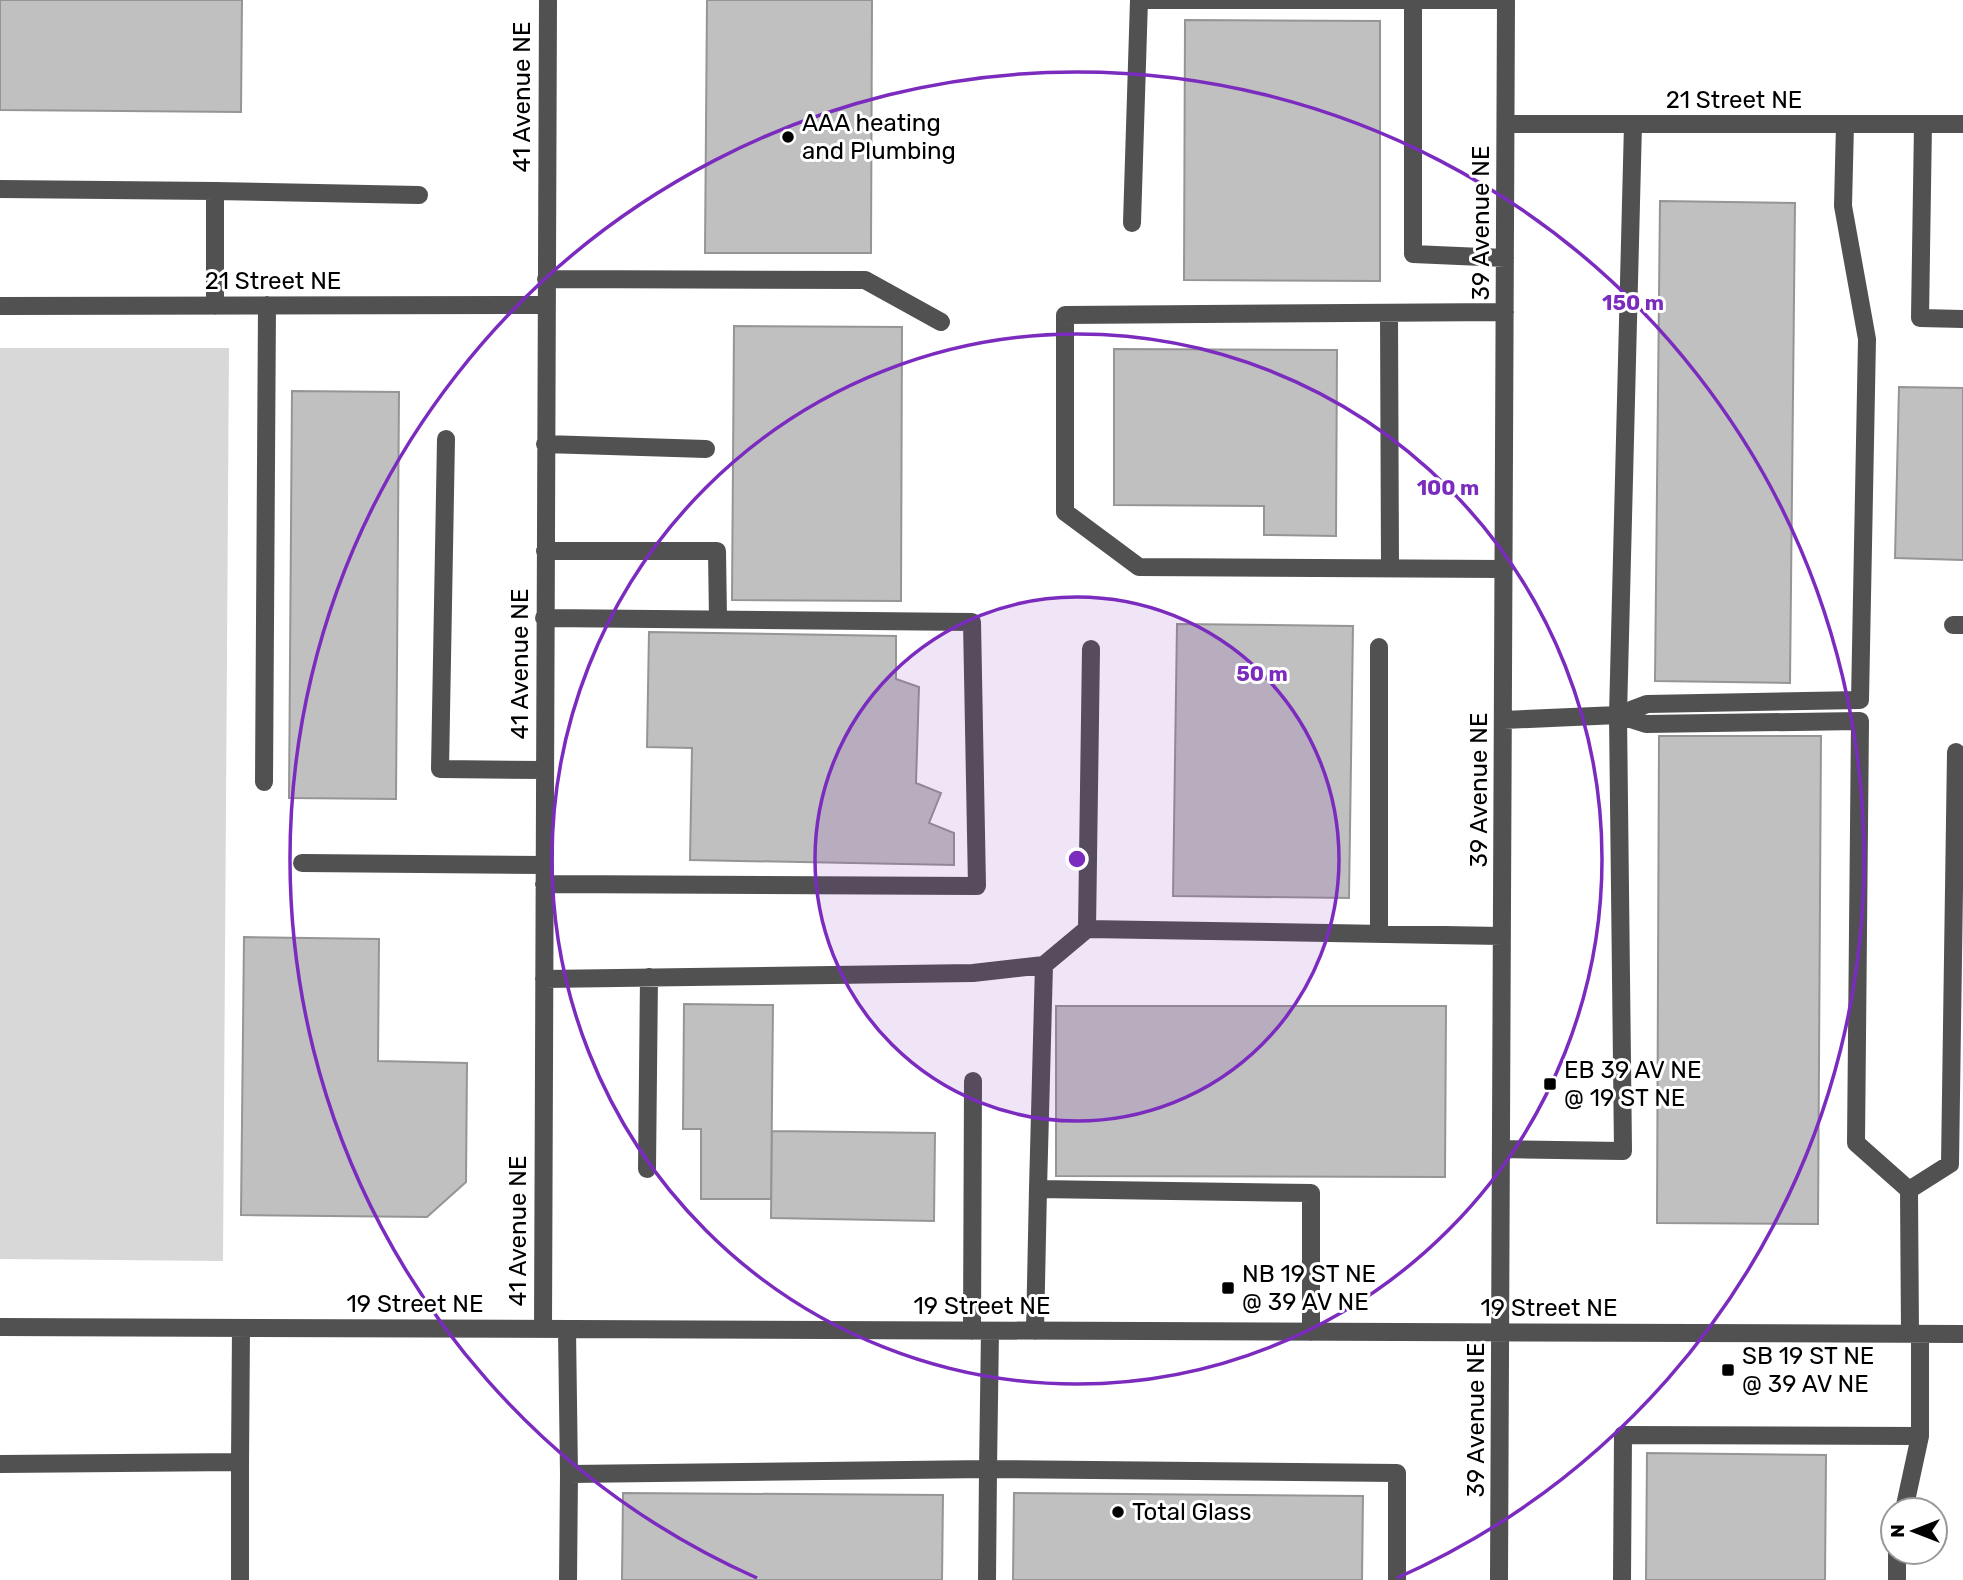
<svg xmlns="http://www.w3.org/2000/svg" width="1963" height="1580" font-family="Rubik,sans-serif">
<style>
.green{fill:#d8d8d8}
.building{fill:#c0c0c0;stroke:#959595;stroke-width:2}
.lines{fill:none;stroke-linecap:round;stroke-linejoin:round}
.minor{stroke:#515151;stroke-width:18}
.ring{fill:none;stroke:#7b2cbf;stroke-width:3.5}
.poi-dot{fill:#000;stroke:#fff;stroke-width:2.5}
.labels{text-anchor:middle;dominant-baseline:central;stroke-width:6;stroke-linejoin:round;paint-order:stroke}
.street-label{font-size:24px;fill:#000;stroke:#fff}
.poi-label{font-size:24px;fill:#000;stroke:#fff;text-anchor:start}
.centre{fill:#7b2cbf;stroke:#fff;stroke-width:3.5}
.ring-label{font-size:21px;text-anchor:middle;font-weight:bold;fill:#7b2cbf;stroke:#fff;stroke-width:6;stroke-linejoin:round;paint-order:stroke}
</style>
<rect width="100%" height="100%" fill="#fff"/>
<path class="green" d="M0 348H229L223 1261 0 1259Z"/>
<path class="building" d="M0 0H242L241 112 0 110Z
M707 0H872L871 253H705Z
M1185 20 1380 21V281L1184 280Z
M1660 201 1795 203 1790 683 1655 681Z
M734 326 902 327 901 601 732 600Z
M1114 349 1337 350 1336 536 1264 535V506L1114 505Z
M1899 387 1963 388V560L1895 558Z
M292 391 399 392 396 799 289 798Z
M1177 624 1353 626 1349 898 1173 896Z
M649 632 896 636V679L919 687 916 783 941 793 929 823 954 833V865L690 860 692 748 647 747Z
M1659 736H1821L1818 1224 1657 1223Z
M244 937 379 939 378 1061 467 1063 466 1182 427 1217 241 1215Z
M684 1004 773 1005 771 1199H701V1129H683Z
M1056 1006H1446L1445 1177 1056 1176Z
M772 1131 935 1133 934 1221 771 1218Z
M1647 1453 1826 1455 1825 1580H1646Z
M623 1493 943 1495 942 1580H622Z
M1014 1493 1363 1496 1362 1580H1013Z"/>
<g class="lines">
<path class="minor" d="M1413 0V254L1505 258
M1506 124H1963
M1923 124 1920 318 1963 319
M0 189 215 191
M1132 223 1139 0H1506
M546 279 865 280 941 322
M0 306 546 305
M215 306V191L419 195
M1389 313 1390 568
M446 439 440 769 544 770
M545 444 706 449
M545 551H717L718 619
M1504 569 1139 567 1065 512V315L1505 312
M1953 625H1963
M1091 649 1087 929 1502 936
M1618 715 1647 704 1860 700 1867 339 1843 206 1845 124
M1504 720 1618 715 1646 724 1860 721 1856 1143 1909 1190 1910 1334
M264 782 267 305
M302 863 544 865
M544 884 977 886 972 622 544 618
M1379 934V647
M544 979 973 973 1044 965
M1501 1149 1623 1151 1618 715 1633 124
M647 1169 649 977
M1038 1189 1044 965 1087 929
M1909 1190 1950 1164 1956 752
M0 1327 1963 1334
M543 1329 548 0
M567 1329 569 1474 988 1469 990 1331
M972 1331 973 1081
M1035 1331 1038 1189 1311 1193V1332
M240 1462V1580
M0 1464 240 1462 241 1328
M1904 1510 1920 1436V1334
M1897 1552V1580
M568 1580 569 1474
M987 1580 988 1469 1397 1473V1580
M1499 1580 1506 0
M1622 1580 1623 1435 1920 1436"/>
</g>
<circle cx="1077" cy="859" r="262" fill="#7b2cbf" fill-opacity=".12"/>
<g class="ring">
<circle cx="1077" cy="859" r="262"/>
<circle cx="1077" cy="859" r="525"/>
<path d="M757 1578A787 787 0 1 1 1397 1578"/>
</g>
<g class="poi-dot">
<circle cx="788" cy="137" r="7"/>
<rect x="1543" y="1077" width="14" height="14" rx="3.5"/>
<rect x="1221" y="1281" width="14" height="14" rx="3.5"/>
<rect x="1721" y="1363" width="14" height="14" rx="3.5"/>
<circle cx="1118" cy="1512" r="7"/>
</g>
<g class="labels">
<g class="street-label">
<text transform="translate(522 97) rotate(-90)">41 Avenue NE</text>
<text x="1734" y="100">21 Street NE</text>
<text transform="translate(1481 223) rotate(-90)">39 Avenue NE</text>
<text x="273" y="281">21 Street NE</text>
<text transform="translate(520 664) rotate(-90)">41 Avenue NE</text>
<text transform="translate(1479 790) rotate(-90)">39 Avenue NE</text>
<text transform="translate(518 1231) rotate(-90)">41 Avenue NE</text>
<text x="415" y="1304">19 Street NE</text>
<text x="982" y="1306">19 Street NE</text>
<text x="1549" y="1308">19 Street NE</text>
<text transform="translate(1476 1420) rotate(-90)">39 Avenue NE</text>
</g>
<g class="poi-label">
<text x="802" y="123">AAA heating<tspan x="802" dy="28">and Plumbing</tspan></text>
<text x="1564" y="1070">EB 39 AV NE<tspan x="1564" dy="28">@ 19 ST NE</tspan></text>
<text x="1242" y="1274">NB 19 ST NE<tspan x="1242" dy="28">@ 39 AV NE</tspan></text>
<text x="1742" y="1356">SB 19 ST NE<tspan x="1742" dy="28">@ 39 AV NE</tspan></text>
<text x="1132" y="1512">Total Glass</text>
</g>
</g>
<circle cx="1077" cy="859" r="10" class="centre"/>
<g class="ring-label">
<text x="1633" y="310">150 m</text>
<text x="1448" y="495">100 m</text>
<text x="1262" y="681">50 m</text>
</g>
<g transform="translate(1914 1531) rotate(270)"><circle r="33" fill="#ffffff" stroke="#999999" stroke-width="2"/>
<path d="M0-5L12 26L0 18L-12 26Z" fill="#000000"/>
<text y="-10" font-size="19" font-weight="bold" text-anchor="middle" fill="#000000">N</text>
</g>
</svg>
